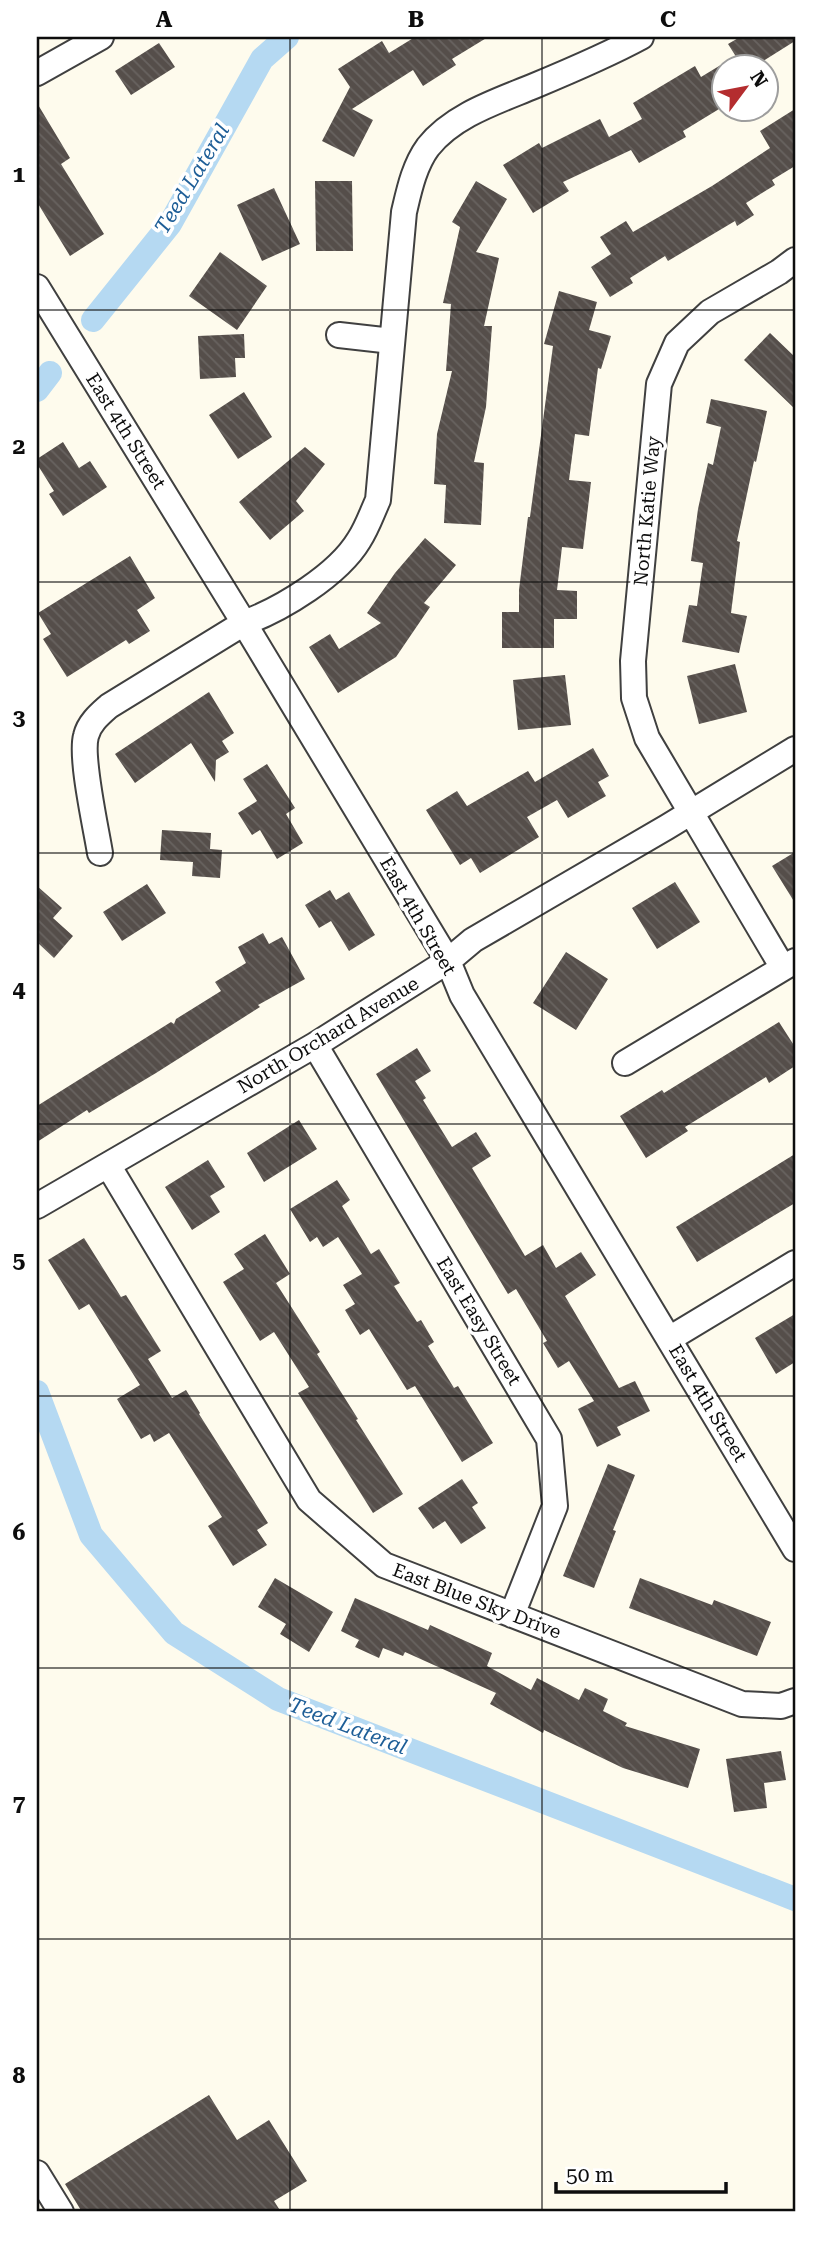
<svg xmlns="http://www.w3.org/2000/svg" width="832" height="2249" font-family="'Roboto Serif',serif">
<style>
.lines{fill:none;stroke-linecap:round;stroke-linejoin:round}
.canal{stroke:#b5d9f2;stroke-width:24}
.building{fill:url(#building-back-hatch)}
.minor-casing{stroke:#404040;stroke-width:28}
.minor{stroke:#fff;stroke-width:24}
.grid{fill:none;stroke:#0d0d0d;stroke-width:2;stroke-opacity:0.55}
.labels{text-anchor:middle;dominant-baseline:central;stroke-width:7;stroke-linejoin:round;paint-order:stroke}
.street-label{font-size:19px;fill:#0d0d0d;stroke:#fff}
.water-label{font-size:21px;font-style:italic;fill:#1e5e97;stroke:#fff}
.neatline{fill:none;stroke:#0d0d0d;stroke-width:2.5}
.grid-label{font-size:23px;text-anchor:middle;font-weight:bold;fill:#0d0d0d}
</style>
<defs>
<pattern id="building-back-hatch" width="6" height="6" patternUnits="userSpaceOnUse" patternTransform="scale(1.75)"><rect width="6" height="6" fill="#554e4a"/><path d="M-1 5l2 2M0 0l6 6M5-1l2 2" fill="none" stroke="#686360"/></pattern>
</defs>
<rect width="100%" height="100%" fill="#fefbed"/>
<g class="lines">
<path class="canal" d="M93 320 170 224 262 59 287 37
M37 390 50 373
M37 1392 91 1535 174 1633 278 1699 795 1899"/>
</g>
<path class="building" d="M415 37H488L452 59 456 65 423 86 413 70 352 109 373 120 354 157 322 141 350 87 338 69 382 41 389 53Z
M740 37H795V41L755 66H742L728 44Z
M159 43 175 67 131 95 115 71Z
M724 63V106L683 131 686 137 639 163 631 150 563 182 569 191 533 213 503 165 539 143 542 148 600 119 609 137 642 119 633 103 695 66 701 77Z
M37 103 70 158 61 164 104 234 70 256 37 202Z
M795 109V166L772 180 775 185 746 203 754 215 737 226 735 221 668 261 665 256 630 278 633 283 610 297 591 267 611 254 600 237 626 221 633 232 712 186 770 148 760 131Z
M315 181H352L353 251H316Z
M476 181 507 199 476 252 499 258 484 326H492L486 407 474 462 484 463 481 525 444 523 446 485 434 484 437 434 452 371H446L451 304 443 303 460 227 452 222Z
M274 188 300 244 262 261 237 205Z
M220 252 267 286 237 330 189 296Z
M559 291 597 302 589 330 611 336 601 369 598 368 589 436 575 434 569 480 591 482 583 549 562 547 557 590 577 591V619H554V648H502V612H519V590L528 517H530L553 346 544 344Z
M770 333 795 357V409L744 360Z
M244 334 245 358H235L236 377 200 379 198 336Z
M244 392 272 437 238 459 209 415Z
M711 399 767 411 756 462 754 461 737 541 740 542 731 613 747 616 739 653 682 642 689 605 697 606 703 563 691 561 698 509 708 463 713 465 721 427 706 423Z
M63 442 79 468 90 461 107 487 63 516 49 494 54 491 37 464V459Z
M305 447 325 464 296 501 304 511 270 540 239 502Z
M425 538 456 565 424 603 430 607 396 657 338 693 309 647 330 634 339 649 381 623 367 613 395 573Z
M130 556 155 598 137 610 150 631 129 644 126 640 67 677 43 639 51 634 38 613Z
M735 664 747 712 699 724 687 676Z
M565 675 571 725 518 730 513 680Z
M209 692 234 733 222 741 229 752 216 760 215 782 191 743 135 783 115 754Z
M593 748 609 776 598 782 606 796 568 818 557 800 527 817 539 837 480 873 471 858 460 865 426 810 457 791 467 806 528 771 535 782Z
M267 764 295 808 286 814 303 843 277 859 260 830 252 835 238 813 257 801 243 779Z
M162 830 211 833 210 849 222 850 220 878 192 876 193 862 160 860Z
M795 852V903L772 866Z
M675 882 700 922 657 949 632 908Z
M147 884 166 913 122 941 103 912Z
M37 886 62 908 53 918 73 936 54 958 37 942Z
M330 890 336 900 349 892 375 935 349 951 331 921 319 928 305 905Z
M263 933 269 944 282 937 305 979 258 1005 260 1007 156 1073 89 1113 87 1110 37 1142V1106L171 1022 174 1024 176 1019 221 991 215 982 246 963 238 947Z
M566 952 608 979 576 1030 533 1003Z
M779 1022 795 1047V1066L769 1083 766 1077 685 1127 688 1131 646 1158 620 1116 662 1090 664 1093Z
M417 1048 431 1071 415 1081 426 1098 423 1100 452 1147 476 1132 491 1156 472 1168 525 1256 543 1245 556 1268 581 1252 596 1275 565 1296 619 1388 635 1381 650 1411 617 1427 621 1435 597 1447 578 1409 594 1401 569 1361 558 1368 543 1343 547 1341 516 1289 508 1294 376 1074Z
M299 1120 317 1149 264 1182 247 1153Z
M795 1154V1203L697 1262 676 1227Z
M208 1160 225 1187 210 1196 220 1212 192 1230 165 1187Z
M337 1180 350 1200 342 1206 371 1254 379 1249 400 1283 394 1286 417 1322 421 1320 434 1342 428 1346 454 1388 458 1386 493 1443 462 1462 415 1386 407 1390 369 1329 360 1335 345 1310 355 1304 343 1285 362 1274 338 1237 323 1247 317 1237 310 1242 290 1209Z
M265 1234 290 1274 276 1283 320 1352 317 1354 358 1419 356 1420 403 1494 373 1513 298 1393 309 1387 274 1332 260 1341 223 1282 244 1269 234 1254Z
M84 1238 121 1297 126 1295 161 1351 148 1359 172 1398 186 1390 200 1413 199 1414 268 1523 257 1530 267 1545 233 1566 208 1526 222 1517 169 1433 154 1442 150 1434 141 1439 117 1399 140 1385 89 1304 79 1310 48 1260Z
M795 1314V1362L776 1374 755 1338Z
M608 1464 635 1475 613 1530 616 1531 594 1588 563 1576Z
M462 1479 478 1503 472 1507 486 1528 461 1544 445 1521 433 1529 418 1508Z
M275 1578 333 1612 309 1652 280 1634 286 1624 258 1607Z
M640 1578 712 1605 714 1600 771 1622 757 1656 629 1608Z
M355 1598 428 1630 430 1625 492 1653 487 1666 531 1690 537 1678 579 1700 585 1688 608 1699 603 1711 627 1723 625 1726 700 1749 688 1788 623 1768 544 1730 543 1733 490 1704 496 1693 405 1652 403 1656 383 1648 379 1658 355 1647 359 1640 341 1631Z
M781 1751 786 1780 764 1783 767 1808 734 1812 726 1759Z
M209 2095 237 2140 269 2120 307 2181 274 2201 281 2212H82L65 2184Z"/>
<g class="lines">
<defs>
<path id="minor" d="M37 73 101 37
M37 287 244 623 448 961 462 995 795 1549
M339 335 392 341
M100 853C96 828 80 757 86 736 89 723 100 714 109 706L244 623C282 609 338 575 359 540 367 528 372 513 378 500L404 212C409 191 414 166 428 147 453 115 498 101 534 86 570 71 606 56 641 37
M783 968 647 738 634 698 633 661 659 384 677 343 710 312 779 272 795 260
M315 1045 549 1439 555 1506 512 1615
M625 1063 795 961
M108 1165 309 1500 384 1565 742 1704 781 1706 795 1701
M37 1206 315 1045 448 961 473 940 667 827 795 749
M669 1339 795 1263
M37 2173 61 2212"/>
</defs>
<use href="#minor" class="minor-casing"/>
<use href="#minor" class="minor"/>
</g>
<path class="grid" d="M290 37V2212M542 37V2212M37 310H795M37 582H795M37 853H795M37 1124H795M37 1396H795M37 1668H795M37 1939H795"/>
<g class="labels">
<g class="street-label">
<text transform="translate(126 431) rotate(58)">East 4th Street</text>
<text transform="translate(647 511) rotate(-85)">North Katie Way</text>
<text transform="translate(418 916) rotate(60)">East 4th Street</text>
<text transform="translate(328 1035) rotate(-31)">North Orchard Avenue</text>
<text transform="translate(479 1321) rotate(59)">East Easy Street</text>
<text transform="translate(708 1403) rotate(59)">East 4th Street</text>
<text transform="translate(477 1601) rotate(21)">East Blue Sky Drive</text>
</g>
<g class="water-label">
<text transform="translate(192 179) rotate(-59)">Teed Lateral</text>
<text transform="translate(348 1726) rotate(21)">Teed Lateral</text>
</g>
</g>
<rect width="832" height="2249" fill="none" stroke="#ffffff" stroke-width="77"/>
<g transform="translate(745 88) rotate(58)"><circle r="33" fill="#ffffff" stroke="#9e9e9e" stroke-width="2"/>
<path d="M0-5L12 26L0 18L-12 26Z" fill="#b42d2f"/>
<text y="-10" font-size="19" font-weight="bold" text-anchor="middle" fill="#0d0d0d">N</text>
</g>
<path d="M556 2182v10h170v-10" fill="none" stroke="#0d0d0d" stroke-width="3.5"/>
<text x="566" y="2182" font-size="21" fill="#0d0d0d" stroke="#ffffff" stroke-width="5" paint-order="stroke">50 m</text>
<rect x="38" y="38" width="756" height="2172" class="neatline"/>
<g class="grid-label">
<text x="164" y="27">A</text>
<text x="416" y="27">B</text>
<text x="668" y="27">C</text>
<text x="19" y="182">1</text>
<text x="19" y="454">2</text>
<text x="19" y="725">3</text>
<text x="19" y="997">4</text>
<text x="19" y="1268">5</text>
<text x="19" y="1540">6</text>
<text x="19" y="1811">7</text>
<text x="19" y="2083">8</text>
</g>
</svg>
